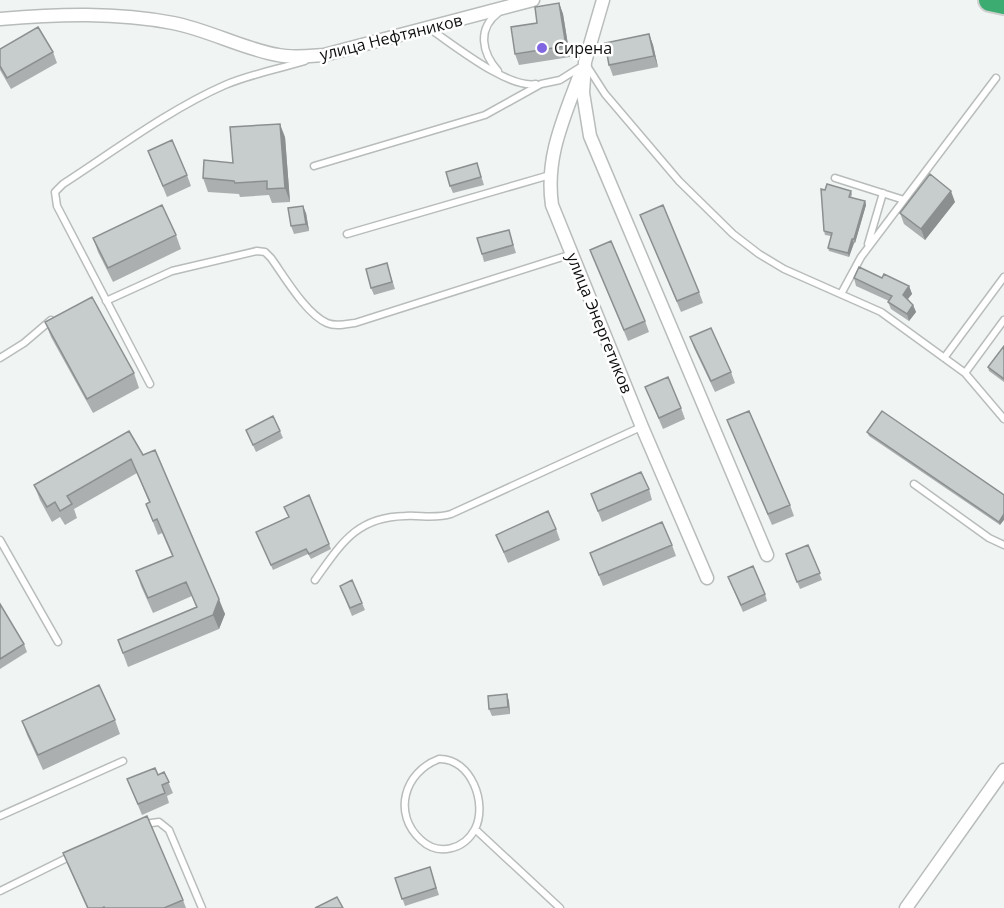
<svg xmlns="http://www.w3.org/2000/svg" width="1004" height="908" font-family="'Open Sans',sans-serif">
<style>
.lines{fill:none;stroke-linecap:round;stroke-linejoin:round}
.lane-casing{stroke:#b8bcbb;stroke-width:9}
.street-casing{stroke:#b8bcbb;stroke-width:15}
.highway-casing{stroke:#cfcfcf;stroke-width:26}
.lane{stroke:#fff;stroke-width:6}
.street{stroke:#fff;stroke-width:12}
.highway{stroke:#3dac70;stroke-width:22}
.wall{fill:#abafaf}
.shaded-wall{fill:#8b8f8f}
.building{fill:#c7cccc;stroke:#8b8f8f;stroke-width:1.5}
.poi-dot{fill:#8066e1;stroke:#fff;stroke-width:2}
.labels{text-anchor:middle;dominant-baseline:central;stroke-width:5;stroke-linejoin:round;paint-order:stroke}
.street-label{font-size:16px;fill:#0e100f;stroke:#fff}
.poi-label{font-size:16px;fill:#0e100f;stroke:#fff;text-anchor:start}
</style>
<rect width="100%" height="100%" fill="#f0f4f3"/>
<g class="lines">
<defs>
<path id="lane" d="M430 29C454 45 508 89 536 84
M587 66 605 94 679 181 733 234 759 254 784 269 881 312 965 373 1004 419
M498 71C482 53 477 29 498 13
M314 166 485 115 541 84 560 80 579 68
M835 178 904 200
M347 234 550 175
M868 244 883 193
M841 294 861 257 996 78
M106 301 172 271 257 251 265 252 271 258C284 276 306 314 327 323 336 327 346 324 355 323L572 254
M0 358 24 343 51 320
M944 358 1004 277
M965 373 1004 320
M150 384 57 206 55 192 63 184C114 151 170 109 225 85 251 74 279 69 305 61
M914 484 989 538 1004 545
M0 540 58 642
M315 580C341 544 356 517 405 516 421 515 435 519 451 514L641 427
M439 759C471 758 488 804 475 829 464 850 438 856 421 840 392 814 404 772 439 759Z
M0 816 123 761
M144 824 159 822 169 830 202 908
M475 829 560 908
M0 891 71 856"/>
<path id="street" d="M603 0 585 62 583 93 590 136 767 555
M0 19C58 14 116 12 173 23 209 30 243 49 278 55 293 58 309 56 324 55L533 0
M580 74C564 118 545 157 552 205L642 427 707 578
M906 908 1004 770"/>
<path id="highway" d="M990 0 1004 3"/>
</defs>
<use href="#lane" class="lane-casing"/>
<use href="#street" class="street-casing"/>
<use href="#highway" class="highway-casing"/>
<use href="#lane" class="lane"/>
<use href="#street" class="street"/>
<use href="#highway" class="highway"/>
</g>
<path class="wall" d="M559 3 563 14 570 57 519 65 515 54Z
M649 34 653 45 658 67 613 76 609 65Z
M0 49 53 52 57 63 11 89 0 70Z
M285 137 290 202 272 203 269 195 240 197 239 194 208 192 203 178Z
M148 151 187 175 191 186 167 197Z
M477 163 484 185 453 193 450 186Z
M825 190 851 191 852 194 851 198 865 201 866 205 855 243H854L849 257 829 251 828 248 831 236 825 235 824 231Z
M955 202 925 240 904 224 900 213Z
M306 213 309 231 294 234 291 226Z
M640 215 699 292 703 303 681 312Z
M176 235 181 249 113 282 98 252 93 238Z
M511 237 516 253 484 262 482 254Z
M590 250 645 321 649 332 628 341Z
M389 270 395 289 374 295 371 288Z
M854 278H882L909 286 912 294 908 299 913 305 916 312 909 321 891 309 888 302 889 301 856 286Z
M45 322 134 373 139 388 93 413 51 337Z
M690 337 731 372 735 383 715 392 694 348Z
M1004 346V382L989 371 988 367Z
M645 387 681 408 685 419 663 429Z
M727 420 790 505 794 516 772 525Z
M246 430 280 431 283 438 256 452Z
M129 431 225 614 219 629 128 667 118 640 196 607 192 596 153 613 141 586 136 571 172 556 162 533 158 535 146 504 149 502 137 473 74 509 77 518 65 525 60 517 52 522 40 500 34 485Z
M867 432 1004 495 1000 525 869 436Z
M649 489 652 500 602 522 591 494Z
M309 495 331 549 311 559 308 554 273 570 256 532 288 517Z
M556 529 560 540 508 563 496 535Z
M672 545 676 556 603 586 590 553Z
M808 545 822 580 800 589 786 554Z
M728 577 765 594 767 601 743 612Z
M340 586 362 603 365 610 352 616Z
M0 604 24 644 27 652 0 669Z
M507 694 509 702 510 714 492 716 489 709Z
M115 720 120 734 43 770 27 735 22 721Z
M164 772 173 793 167 796 169 803 142 815 127 779 158 775Z
M63 853 183 900 186 908H87L69 868Z
M430 867 439 895 405 906 395 878Z"/>
<path class="shaded-wall" d="M559 3 563 14 570 57 566 46Z
M649 34 653 45 658 67 654 56Z
M280 124 285 137 290 202 285 188Z
M951 191 955 202 925 240 921 229Z
M865 201 866 205 855 243 854 239Z
M303 206 306 213 309 231 306 224Z
M852 239 854 243 849 257 848 253Z
M909 286 912 294 905 302 903 295Z
M913 305 916 312 909 321 907 314Z
M1004 514V520L1000 525 999 522Z
M219 599 225 614 219 629 213 615Z
M507 694 509 702 510 714 508 707Z"/>
<path class="building" d="M559 3 566 46 515 54 511 27 537 23 535 7Z
M38 27 53 52 7 78 0 66V49Z
M649 34 654 56 609 65 605 43Z
M280 124 285 188 267 189V181L235 183 234 181 203 178 204 160 233 163 230 127Z
M172 140 187 175 163 186 148 151Z
M477 163 481 177 450 186 446 172Z
M930 174 951 191 921 229 900 213Z
M827 184 851 191 849 197 865 201 854 239H852L848 253 828 248 832 233 824 231 821 189 825 190Z
M162 205 176 235 108 268 93 238Z
M663 205 699 292 677 301 640 215Z
M303 206 306 224 291 226 288 208Z
M509 230 513 245 482 254 477 238Z
M611 241 645 321 624 330 590 250Z
M387 263 392 282 371 288 366 269Z
M859 267 882 278 884 274 909 286 903 295 913 305 907 314 888 302 892 296 854 278Z
M92 297 134 373 87 399 45 322Z
M711 328 731 372 711 381 690 337Z
M1004 346V379L988 367Z
M668 377 681 408 659 418 645 387Z
M749 411 790 505 768 514 727 420Z
M882 411 1004 495V514L999 522 867 432Z
M273 416 280 431 253 445 246 430Z
M129 431 143 455 155 450 219 599 213 615 123 653 118 640 197 607 186 582 148 598 136 571 173 556 157 519 153 521 146 504 150 502 131 459 67 496 72 504 60 511 55 502 47 507 34 485Z
M641 472 649 489 598 511 591 494Z
M309 495 329 544 309 554 306 549 271 565 256 532 289 517 284 507Z
M548 511 556 529 504 552 496 535Z
M662 522 672 545 599 575 590 553Z
M808 545 820 573 797 582 786 554Z
M753 566 765 594 741 605 728 577Z
M352 580 362 603 350 608 340 586Z
M0 604 24 644 0 659Z
M99 685 115 720 38 755 22 721Z
M507 694 508 707 489 709 488 696Z
M155 768 158 775 164 772 169 782 162 785 165 793 138 804 127 779Z
M147 816 183 900 164 908H105L104 907 102 908H88L63 853Z
M430 867 436 888 402 899 395 878Z
M337 897 343 908H315Z"/>
<circle class="poi-dot" cx="542" cy="48" r="6"/>
<g class="labels">
<g class="street-label">
<text transform="translate(391 37) rotate(-14)">улица Нефтяников</text>
<text transform="translate(600 323) rotate(68)">улица Энергетиков</text>
</g>
<g class="poi-label">
<text x="554" y="48">Сирена</text>
</g>
</g>
</svg>
